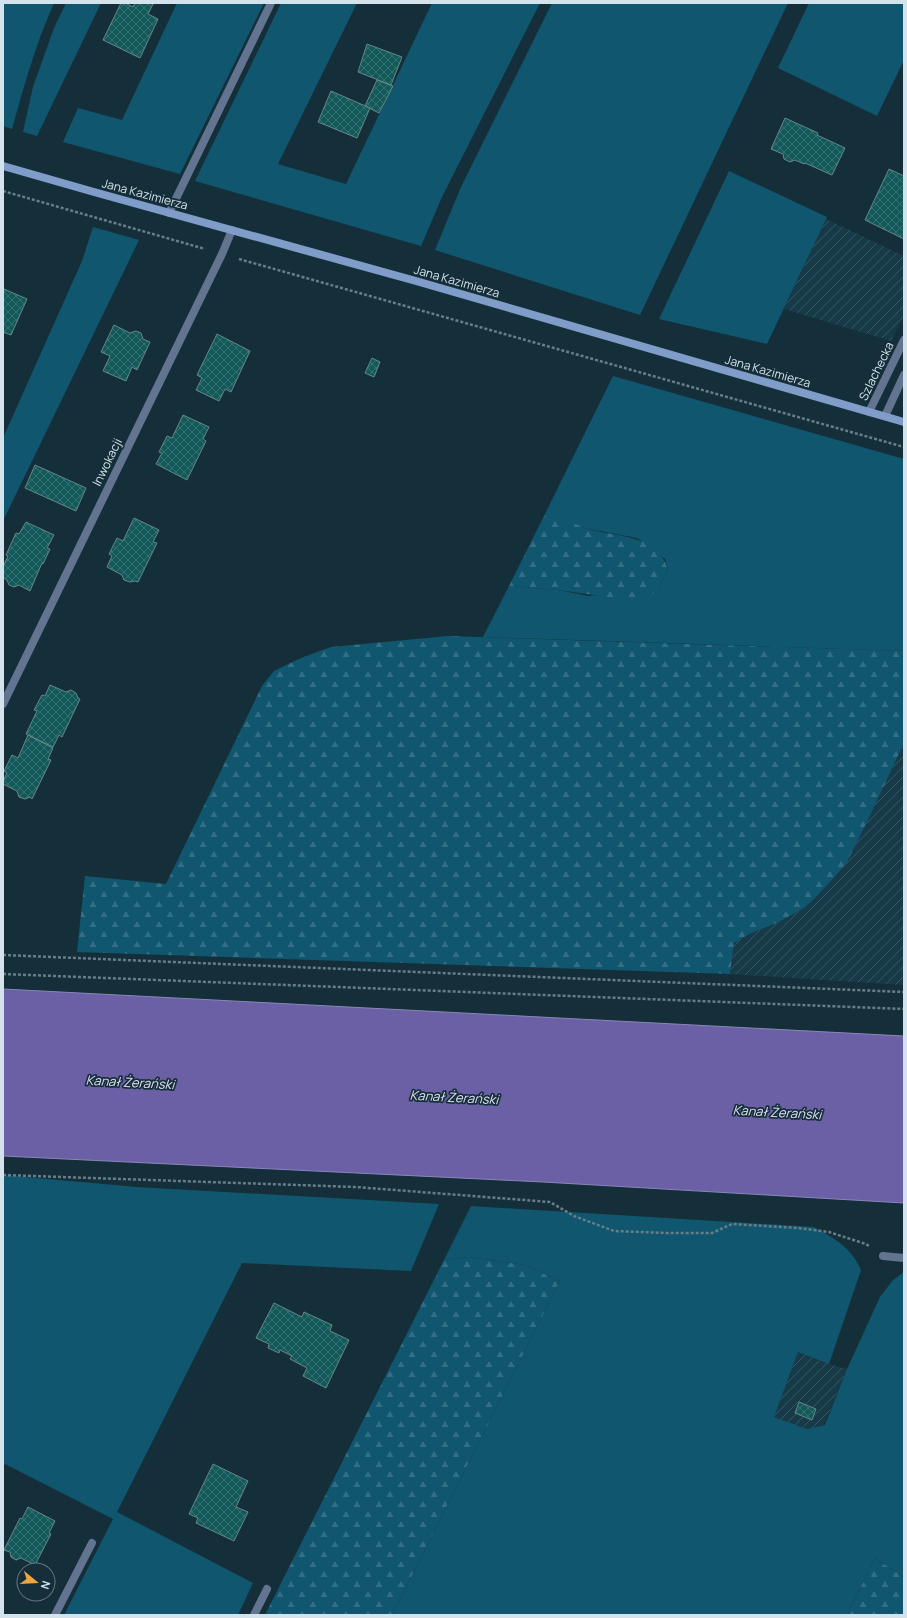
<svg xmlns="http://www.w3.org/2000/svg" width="907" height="1618" font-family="Manrope,sans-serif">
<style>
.industrial{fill:url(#industrial-furrows)}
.grass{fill:#10566f}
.forest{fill:url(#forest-firs)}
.water{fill:#6b5fa6;stroke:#8a87bb}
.building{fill:url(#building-cross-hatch);stroke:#658787}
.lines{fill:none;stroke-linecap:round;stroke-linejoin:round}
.path{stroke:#687e87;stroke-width:2.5;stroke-dasharray:3 2;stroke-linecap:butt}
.service{stroke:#627490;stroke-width:8}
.minor{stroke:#627490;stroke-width:8}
.secondary{stroke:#809dca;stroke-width:8}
.labels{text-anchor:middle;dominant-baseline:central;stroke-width:3.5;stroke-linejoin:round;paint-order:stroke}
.street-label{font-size:12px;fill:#d4e3eb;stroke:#152f3a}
.water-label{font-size:13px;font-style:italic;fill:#e0def3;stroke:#152f3a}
</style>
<defs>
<pattern id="industrial-furrows" width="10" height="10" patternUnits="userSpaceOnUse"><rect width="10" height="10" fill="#173a48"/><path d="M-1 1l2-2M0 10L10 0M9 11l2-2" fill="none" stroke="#385663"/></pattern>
<pattern id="forest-firs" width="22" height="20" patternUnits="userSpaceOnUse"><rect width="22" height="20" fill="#10566f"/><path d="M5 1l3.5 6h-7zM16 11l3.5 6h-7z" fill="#326e84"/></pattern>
<pattern id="building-cross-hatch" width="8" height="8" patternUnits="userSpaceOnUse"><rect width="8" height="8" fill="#14595a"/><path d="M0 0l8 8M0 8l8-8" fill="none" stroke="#357172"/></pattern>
</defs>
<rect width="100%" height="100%" fill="#152f3a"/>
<path class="industrial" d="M826 219 904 256V315L891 341 784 309Z
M904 743V985L730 974 734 943 749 934 779 922 804 908 818 895 845 864 867 822Z
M798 1352 829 1364 847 1369 824 1425 807 1429 774 1417Z"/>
<path class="grass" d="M3 3H54C36 43 24 86 12 129L3 126Z
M66 3H101L37 136 23 132 33 87 54 28Z
M177 3H264L180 174 63 142 78 108 122 120Z
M281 3H357L278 164 346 184 432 3H540L442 197 421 246 195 181Z
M552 3H788L640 315 435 250 461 187Z
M809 3H904V60L877 116 778 68Z
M729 171 827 217 767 344 659 319Z
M93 227 139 240 3 521V438L82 261Z
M613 376 904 459V651L483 637 509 586 558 590 589 596 658 588 668 570 665 559 637 538 588 529 568 522 544 516Z
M3 1175 137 1187 439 1204 411 1271 242 1263 117 1512 253 1583 238 1615H64L113 1519 5 1464 3 1467Z
M471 1206 814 1227C835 1239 851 1247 861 1270L829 1364 798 1352 774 1417 807 1429 825 1425 847 1369 880 1297 893 1280 904 1272V1577L875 1558 847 1615H392L560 1281 525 1265 469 1257 444 1260Z"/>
<path class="forest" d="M544 516C552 518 560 519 568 521 575 523 581 527 588 529 616 537 659 534 668 570L658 588 648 599 629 600 558 590 509 586Z
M448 636 904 651V743L867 822 846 864 818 895 804 908 779 922 749 934 734 943 730 974 77 952 85 876 166 884 262 686 274 671 301 658 331 647Z
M469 1257 525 1265 560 1281 392 1615H265L444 1260Z
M875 1558 904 1577V1615H847Z"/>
<path class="water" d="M3 989 904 1036V1203L543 1182 3 1156Z"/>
<path class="building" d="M121 3H125L133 7 135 3H151L153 4 148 14 158 19 140 58 103 40Z
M367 44 402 57 391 85 358 72Z
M377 80 393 86 379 113 365 106Z
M331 91 370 108 357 138 318 122Z
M785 118 818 133 817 135 845 148 832 175 805 163 804 164 795 160 790 162 784 159 783 154 771 149Z
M889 169 904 176V239L865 220Z
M4 289 27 299 11 335 3 332V292Z
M114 325 130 333 136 331 141 333 143 339 150 342 137 370 132 367 126 381 103 371 110 356 101 352Z
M217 334 250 351 231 392 225 389 219 401 196 390 202 378 197 375Z
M372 358 380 362 374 377 365 373Z
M183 415 209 427 203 439 206 441 187 480 156 464 162 453 159 452 167 436 172 438Z
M35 465 86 488 76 511 25 488Z
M134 518 159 530 153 542 157 543 138 582 135 581 130 582 124 580 122 575 107 567 112 556 109 554 117 538 123 541Z
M26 522 54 535 47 548 50 549 43 564 42 563 30 591 19 585 14 587 9 585 7 580 3 577V567L8 556 6 555 16 533 19 534Z
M50 685 66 692 71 690 76 693 78 698 80 699 62 737 59 735 53 747 26 734 37 711 34 710 42 695 45 696Z
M28 735 53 748 48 759 51 760 32 799 30 797 25 799 19 797 17 791 3 784V781L7 773 4 771 12 755 18 758Z
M274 1303 302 1317 304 1312 332 1325 330 1331 349 1340 326 1388 303 1376 307 1368 290 1359 292 1356 280 1350 279 1353 268 1348 269 1344 256 1338Z
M799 1402 816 1409 812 1420 795 1413Z
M213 1464 248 1481 236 1507 248 1512 234 1541 196 1523 198 1518 189 1514Z
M28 1507 55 1521 49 1533 51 1534 35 1565 21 1558 16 1560 11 1557 10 1552 4 1550 20 1518 22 1519Z"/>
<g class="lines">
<path class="path" d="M3 191 205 249
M239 259 904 447
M3 955 904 992
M3 974 904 1009
M3 1175 356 1187 550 1202 574 1216 614 1231 667 1233H712L732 1224 798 1228 829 1232 866 1244 870 1247"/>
<path class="service" d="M169 213 271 3
M885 416 904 375
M883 1256 904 1258
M55 1615 92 1543
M254 1615 267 1589"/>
<path class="minor" d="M869 412 904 340
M3 704 222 254 232 230"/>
<path class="secondary" d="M3 166 94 192 416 281 904 422"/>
</g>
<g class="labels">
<g class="street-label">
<text transform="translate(145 194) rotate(15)">Jana Kazimierza</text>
<text transform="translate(457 281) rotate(16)">Jana Kazimierza</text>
<text transform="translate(768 371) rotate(16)">Jana Kazimierza</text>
<text transform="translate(876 371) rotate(-64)">Szlachecka</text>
<text transform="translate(107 462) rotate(-64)">Inwokacji</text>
</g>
<g class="water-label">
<text transform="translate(130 1082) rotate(3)">Kanał Żerański</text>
<text transform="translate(454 1097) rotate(3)">Kanał Żerański</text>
<text transform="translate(777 1112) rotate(3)">Kanał Żerański</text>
</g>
</g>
<rect width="907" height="1618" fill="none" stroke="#d4e3eb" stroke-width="8"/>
<g transform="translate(36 1582) rotate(108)"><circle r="19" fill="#152f3a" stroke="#617781"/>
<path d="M0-3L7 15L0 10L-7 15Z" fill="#f0a63e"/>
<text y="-6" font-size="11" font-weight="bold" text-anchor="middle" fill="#d4e3eb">N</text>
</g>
</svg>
